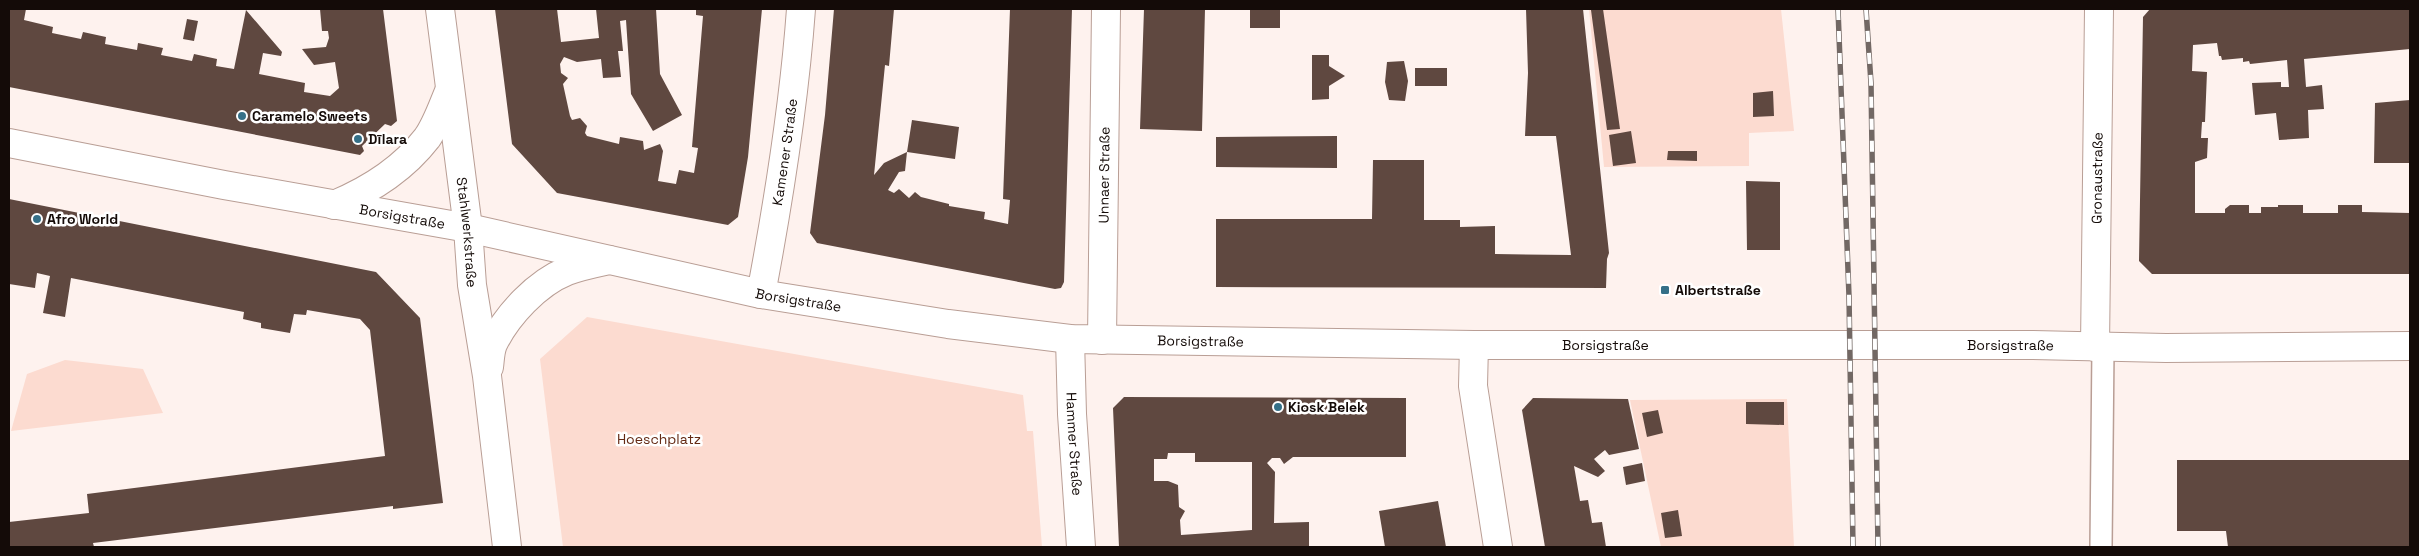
<svg xmlns="http://www.w3.org/2000/svg" width="2419" height="556" font-family="'Space Grotesk',sans-serif">
<style>
.green{fill:#fcdbd0}
.building{fill:#5f4840;fill-rule:evenodd}
.lines{fill:none;stroke-linecap:round;stroke-linejoin:round}
.service-casing{stroke:#b99e95;stroke-width:24}
.minor-casing{stroke:#b99e95;stroke-width:30}
.secondary-casing{stroke:#b99e95;stroke-width:30}
.service{stroke:#fff;stroke-width:21}
.minor{stroke:#fff;stroke-width:28}
.secondary{stroke:#fff;stroke-width:28}
.rail-casing{stroke:#726864;stroke-width:5.5}
.rail{stroke:#fff;stroke-width:4;stroke-dasharray:11;stroke-linecap:butt}
.poi-dot{fill:#357088;stroke:#fff;stroke-width:2}
.labels{text-anchor:middle;dominant-baseline:central;stroke-width:5;stroke-linejoin:round;paint-order:stroke}
.poi-label{font-size:14px;font-weight:bold;fill:#140b08;stroke:#fff;text-anchor:start}
.street-label{font-size:14px;fill:#140b08;stroke:#fff}
.park-label{font-size:14px;fill:#642a14;stroke:#fff}
</style>
<rect width="100%" height="100%" fill="#fef2ee"/>
<path class="green" d="M1589 9H1781L1794 131 1749 133V166L1604 167Z
M587 317 1023 395 1027 431H1033L1042 547H563L540 359Z
M65 360 143 369 163 413 11 431 27 374Z
M1787 399 1794 547H1661L1630 400Z"/>
<path class="building" d="M9 9H26L24 20 53 27 52 33 81 39 83 32 106 37 105 44 137 50 138 43 163 48 161 55 192 61 194 54 217 59 216 66 234 69 246 10 282 52 281 56 263 53 259 74 305 83 304 92 330 96 339 88 335 62 314 65 302 49 326 47 329 38 328 31H322L320 9H383L397 121 391 126 385 124 362 146 364 151 360 155 9 87Z
M495 9H557L561 42 599 38 596 9H656L660 74 682 115 653 131 631 94 626 20 620 21 623 51H618L621 77 603 78 601 59 577 62 564 57 560 64 561 73 568 78 563 84 570 116 572 120 580 118 587 126 585 133 587 136 619 144 620 137 643 141 644 150 660 144 663 151 658 181 676 184 679 170 694 173 698 148 692 147 703 16 696 15V9H762L748 157 738 217 728 225 557 193 512 144Z
M834 9H894L889 66 885 65 874 175 884 163 907 152 905 171 899 172 888 190 894 193 899 189 909 198 915 192 921 197 949 204V206L985 212 984 219 1008 224 1010 200 1003 199 1010 9H1072L1064 282 1061 288 1055 289 817 243 810 233 825 115Z
M1144 9H1205L1202 131 1140 129Z
M1250 9H1280V28H1250Z
M1526 9H1583L1609 253 1607 259 1606 288 1216 287V219H1372L1373 160H1424V220H1460V227L1495 226V254L1571 255 1556 136H1525L1528 73Z
M1603 9 1620 129 1607 130 1591 10Z
M2150 9H2410V49L2304 59 2306 87 2322 85 2324 109 2308 110 2309 138 2279 140 2276 113 2255 115 2252 83 2281 82V87H2289L2287 60 2250 64 2249 61 2243 62V58L2222 60 2221 56H2219L2217 43 2193 45 2192 71 2207 72 2205 122H2202L2201 138H2208L2207 158 2195 162V213H2225V209L2230 205H2249V213H2261V207H2278V205H2303V213H2338V205H2362V212L2410 213V274H2152L2139 261 2143 17Z
M187 19 198 21 194 41 183 39Z
M1312 55H1329V66L1345 76 1329 86V99L1312 100Z
M1404 61 1408 81 1405 101 1389 100 1385 82 1387 62Z
M1415 68H1447V86H1415Z
M1773 91 1774 116 1753 117V93Z
M2410 100V163H2374L2375 103Z
M912 120 959 127 955 159 907 152Z
M1631 131 1636 163 1613 166 1609 135Z
M1337 136V168L1216 167V137Z
M1668 151H1697V161L1667 160Z
M1746 181 1780 182V250H1747Z
M9 199 376 272 420 318 443 503 393 509V506L93 543 94 547H9V522L89 513 87 494 385 456 370 330 360 319 307 310 306 315 294 314 290 333 261 328V323L243 319 244 312 71 278 65 317 43 313 50 276 37 273 35 288 9 284Z
M1124 397 1406 398V457H1293L1284 464 1280 458H1272L1267 463 1275 472 1274 523 1309 522V547H1119L1113 408ZM1168 453H1195V462H1252V530L1181 535 1180 520 1185 511 1179 507 1178 485 1168 481H1154V459H1167Z
M1533 398 1628 399 1639 449 1609 455 1605 450 1594 459 1605 471 1598 477 1574 466 1580 501 1588 500 1592 523 1602 522 1606 547H1545L1522 410Z
M1746 402H1784V425L1746 424Z
M1658 410 1663 433 1647 437 1642 413Z
M2177 460H2410V547H2228L2226 531H2177Z
M1642 463 1645 481 1626 485 1623 467Z
M1438 501 1446 547H1385L1379 511Z
M1678 510 1682 536 1665 538 1661 513Z"/>
<g class="lines">
<defs>
<path id="service" d="M2101 547 2103 348"/>
<g id="minor">
<path id="s1" d="M440 9 468 228 472 285 487 376 507 547"/>
<path d="M334 205C370 190 403 169 427 138 437 124 443 105 450 89"/>
<path id="s2" d="M761 294C779 199 794 105 801 9"/>
<path id="s3" d="M1070 339 1072 414 1081 547"/>
<path id="s4" d="M1102 340 1106 9"/>
<path d="M1474 345 1473 386 1498 547"/>
<path id="s5" d="M2095 347 2099 9"/>
<path d="M489 367C490 360 490 351 493 344 507 315 537 283 567 271 580 266 595 263 609 260"/>
</g>
<g id="secondary">
<path id="s6" d="M9 143 224 185 468 228 761 294 948 324 1070 339 1474 345H2033L2166 348 2410 346"/>
</g>
</defs>
<use href="#service" class="service-casing"/>
<use href="#minor" class="minor-casing"/>
<use href="#secondary" class="secondary-casing"/>
<use href="#service" class="service"/>
<use href="#minor" class="minor"/>
<use href="#secondary" class="secondary"/>
<defs>
<path id="rail" d="M1838 9 1849 296 1853 547
M1866 9 1871 83 1878 547"/>
</defs>
<use href="#rail" class="rail-casing"/>
<use href="#rail" class="rail"/>
</g>
<g class="poi-dot">
<circle cx="242" cy="116" r="5"/>
<circle cx="358" cy="139" r="5"/>
<circle cx="37" cy="219" r="5"/>
<rect x="1660" y="285" width="10" height="10" rx="2.5"/>
<circle cx="1278" cy="407" r="5"/>
</g>
<g class="labels">
<g class="poi-label">
<text x="252" y="116">Caramelo Sweets</text>
<text x="368" y="139">Dīlara</text>
<text x="47" y="219">Afro World</text>
<text x="1675" y="290">Albertstraße</text>
<text x="1288" y="407">Kiosk Belek</text>
</g>
<g class="street-label">
<text stroke="none"><textPath href="#s2" startOffset="144">Kamener Straße</textPath></text>
<text stroke="none"><textPath href="#s4" startOffset="165">Unnaer Straße</textPath></text>
<text stroke="none"><textPath href="#s5" startOffset="169">Gronaustraße</textPath></text>
<text stroke="none"><textPath href="#s6" startOffset="400">Borsigstraße</textPath></text>
<text stroke="none"><textPath href="#s1" startOffset="225">Stahlwerkstraße</textPath></text>
<text stroke="none"><textPath href="#s6" startOffset="805">Borsigstraße</textPath></text>
<text stroke="none"><textPath href="#s6" startOffset="1210">Borsigstraße</textPath></text>
<text stroke="none"><textPath href="#s6" startOffset="1615">Borsigstraße</textPath></text>
<text stroke="none"><textPath href="#s6" startOffset="2020">Borsigstraße</textPath></text>
<text stroke="none"><textPath href="#s3" startOffset="105">Hammer Straße</textPath></text>
</g>
<g class="park-label">
<text x="659" y="439">Hoeschplatz</text>
</g>
</g>
<rect width="2419" height="556" fill="none" stroke="#140b08" stroke-width="20"/>
</svg>
